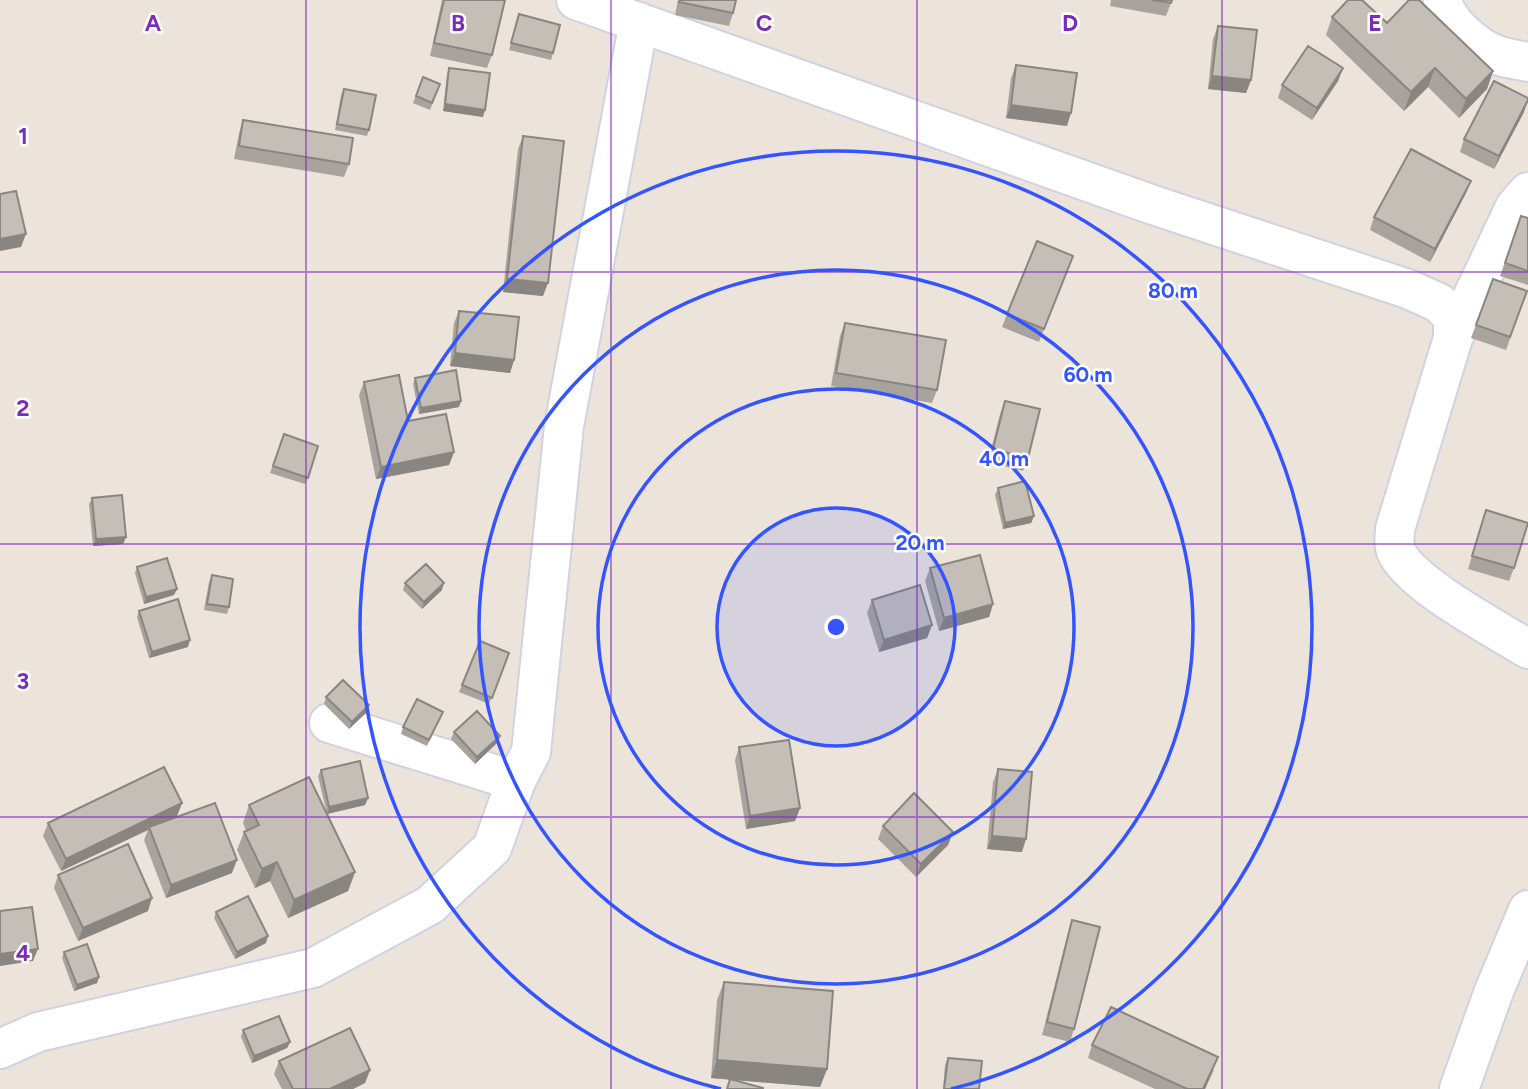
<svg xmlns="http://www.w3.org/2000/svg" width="1528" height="1089" font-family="Figtree,sans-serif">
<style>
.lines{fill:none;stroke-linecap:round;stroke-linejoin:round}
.minor-casing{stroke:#cfd2e2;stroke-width:42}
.minor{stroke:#fff;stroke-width:38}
.wall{fill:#a9a39d}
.shaded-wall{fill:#898580}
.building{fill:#c4beb7;stroke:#898580;stroke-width:2}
.grid{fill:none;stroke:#7b2cbf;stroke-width:2;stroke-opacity:0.55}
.ring{fill:none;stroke:#3454ff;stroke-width:3.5}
.grid-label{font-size:23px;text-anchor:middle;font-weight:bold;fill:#7b2cbf;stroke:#fff;stroke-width:5;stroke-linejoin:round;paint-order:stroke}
.centre{fill:#3454ff;stroke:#fff;stroke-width:3.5}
.ring-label{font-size:21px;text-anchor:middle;font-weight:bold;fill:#3454ff;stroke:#fff;stroke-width:5;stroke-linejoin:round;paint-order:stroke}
</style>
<rect width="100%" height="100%" fill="#ece4da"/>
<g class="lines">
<defs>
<path id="minor" d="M576 0 1153 205 1408 289 1439 303 1453 317V338L1395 529C1395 535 1393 545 1396 551 1410 584 1496 629 1528 649
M1443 0C1444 22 1480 50 1500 56 1509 59 1519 60 1528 62
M1453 338 1515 207 1528 192
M329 723 516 781
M0 1049 38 1032 313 968 430 905 492 848 516 781 531 752 564 426 639 22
M1459 1089 1494 991 1528 910"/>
</defs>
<use href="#minor" class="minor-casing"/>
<use href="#minor" class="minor"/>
</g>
<path class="wall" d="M442 0H505L492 55 487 68 430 56Z
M678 0H736L733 13 729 26 675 15Z
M1111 0H1172L1166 16 1110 6Z
M519 14 553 53 551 60 509 50Z
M1332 17 1387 23 1493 71 1487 89 1459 118 1428 87 1404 111 1326 35Z
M1218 26 1251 80 1246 93 1208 89 1213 39Z
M1016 65 1067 126 1006 118 1011 78Z
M449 68 483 117 443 111 447 74Z
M1343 68 1338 81 1312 120 1278 98 1282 85Z
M423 77 440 84 430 110 413 103Z
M344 89 369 130 367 136 335 130 341 95Z
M1524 112 1494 169 1460 152 1464 139Z
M243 120 349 164 344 177 234 159 239 133Z
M523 136 543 296 503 292 518 149Z
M1466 193 1430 262 1370 230 1374 217Z
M1521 216 1528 218V285L1500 276Z
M1073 256 1039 342 1002 327 1007 314Z
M1493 279 1527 291 1506 350 1471 338Z
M459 311 514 360 510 373 450 366 454 323Z
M845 323 937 390 932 403 831 386 840 336Z
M415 378 461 401 459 407 419 414 413 384Z
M364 382 408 421 454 452 449 465 376 479 359 395Z
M1005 401 1028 458 1023 471 988 462 1000 414Z
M284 434 318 446 305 484 270 473Z
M998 488 1034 516 1031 523 1003 529 995 495Z
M92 498 126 537 123 544 93 546 89 504Z
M1486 510 1514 568 1509 581 1468 569Z
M137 567 174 595 144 604 135 573Z
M930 568 993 604 989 617 939 631 925 581Z
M212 575 229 607 227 614 204 610 209 582Z
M405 583 442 590 422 609 403 590Z
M872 600 932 625 927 638 879 652 867 613Z
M139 611 188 647 149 658 137 617Z
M480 641 509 653 489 704 459 692Z
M326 697 369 705 367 712 349 729 324 704Z
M443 712 427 746 401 734 403 727Z
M454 732 500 736 498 742 475 764 451 739Z
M739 747 800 808 795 821 746 829 735 760Z
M998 769 1022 852 987 849 993 782Z
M321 770 368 798 365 805 327 814 318 776Z
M182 803 177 816 232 873 166 898 144 840 148 830 61 871 43 836 48 823Z
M249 805 355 872 348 891 288 918 270 881 255 888 237 850 244 832 246 831 243 823Z
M883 826 953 832 948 845 916 877 878 839Z
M58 875 148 911 78 941 54 888Z
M216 912 266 943 235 959 214 918Z
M1072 920 1074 1029 1070 1042 1042 1035 1068 933Z
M64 952 99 977 97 983 74 991 62 958Z
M724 982 827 1069 820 1087 711 1078 717 1000Z
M243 1030 290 1042 287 1048 252 1063 241 1037Z
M1092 1045 1214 1070 1205 1089H1155L1088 1058Z
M948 1058 979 1089H943L945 1065Z
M279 1061 370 1070 365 1083 353 1089H282L274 1074Z"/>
<path class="shaded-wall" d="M1343 68 1338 81 1312 120 1317 108Z
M1435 68 1428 87 1404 111 1411 92Z
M1493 71 1487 89 1459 118 1466 99Z
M1212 76 1251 80 1246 93 1208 89Z
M1528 100 1524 112 1494 169 1499 156Z
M445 104 485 110 483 117 443 111Z
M1011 105 1071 113 1067 126 1006 118Z
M1471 181 1466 193 1430 262 1435 249Z
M26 234 21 247 0 251V239Z
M507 279 548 283 543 296 503 292Z
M455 353 514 360 510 373 450 366Z
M461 401 459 407 419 414 421 408Z
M454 452 449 465 376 479 381 467Z
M1034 516 1031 523 1003 529 1005 523Z
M126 537 123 544 93 546 96 539Z
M444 583 442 590 422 609 424 602Z
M177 589 174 595 144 604 146 597Z
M993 604 989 617 939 631 944 618Z
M932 625 927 638 879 652 884 640Z
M190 640 188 647 149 658 152 652Z
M369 705 367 712 349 729 352 722Z
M500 736 498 742 475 764 477 757Z
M368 798 365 805 327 814 329 807Z
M182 803 177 816 149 827 148 830 61 871 66 859Z
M800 808 795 821 746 829 750 816Z
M953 832 948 845 916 877 921 864Z
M992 836 1026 839 1022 852 987 849Z
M237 860 232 873 166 898 171 885Z
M277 862 270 881 255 888 262 869Z
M355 872 348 891 288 918 294 900Z
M152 898 148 911 78 941 83 928Z
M268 936 266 943 235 959 237 952Z
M38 949 33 961 0 966V954Z
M99 977 97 983 74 991 77 985Z
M290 1042 287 1048 252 1063 254 1056Z
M1218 1057 1205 1089H1203Z
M717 1060 827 1069 820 1087 711 1078Z
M370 1070 365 1083 353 1089H330Z"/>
<path class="building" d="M444 0H505L492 55 434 43Z
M680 0H736L733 13 679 2Z
M1152 0H1172L1171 3Z
M1348 0H1362L1387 23 1409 0H1419L1493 71 1466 99 1435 68 1411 92 1332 17Z
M519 14 560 25 553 53 511 43Z
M1218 26 1257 30 1251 80 1212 76Z
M1308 46 1343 68 1317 108 1282 85Z
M1016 65 1077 73 1071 113 1011 105Z
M449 68 490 73 485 110 445 104Z
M423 77 440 84 432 103 416 96Z
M1494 81 1528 98V100L1499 156 1464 139Z
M344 89 376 95 369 130 337 124Z
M243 120 353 138 349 164 239 146Z
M523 136 564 141 548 283 507 279Z
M1411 149 1471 181 1435 249 1374 217Z
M16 191 26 234 0 239V194Z
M1521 216 1528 218V271L1505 263Z
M1037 241 1073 256 1044 329 1007 314Z
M1493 279 1527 291 1510 337 1476 325Z
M459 311 519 317 514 360 455 353Z
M845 323 946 340 937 390 836 373Z
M456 370 461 401 421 408 415 378Z
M399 375 408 421 446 414 454 452 381 467 364 382Z
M1005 401 1040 409 1028 458 993 449Z
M284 434 318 446 308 478 273 466Z
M1025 481 1034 516 1005 523 998 488Z
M122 495 126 537 96 539 92 498Z
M1486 510 1528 523 1514 568 1472 556Z
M980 555 993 604 944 618 930 568Z
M167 558 177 589 146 597 137 567Z
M426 564 444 583 424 602 405 583Z
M212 575 233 579 229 607 207 604Z
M920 585 932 625 884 640 872 600Z
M178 599 190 640 152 652 139 611Z
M480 641 509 653 492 698 462 685Z
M343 680 369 705 352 722 326 697Z
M417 699 443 712 429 740 403 727Z
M477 711 500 736 477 757 454 732Z
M789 740 800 808 750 816 739 747Z
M360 761 368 798 329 807 321 770Z
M164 767 182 803 66 859 48 823Z
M998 769 1032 772 1026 839 992 836Z
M309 777 355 872 294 900 277 862 262 869 244 832 259 825 249 805Z
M914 793 953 832 921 864 883 826Z
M215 803 237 860 171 885 149 827Z
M128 844 152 898 83 928 58 875Z
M248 896 268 936 237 952 216 912Z
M32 907 38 949 0 954V911Z
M1072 920 1100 927 1074 1029 1047 1022Z
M87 944 99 977 77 985 64 952Z
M724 982 833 991 827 1069 717 1060Z
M1111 1007 1218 1057 1203 1089H1187L1092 1045Z
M279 1016 290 1042 254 1056 243 1030Z
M350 1028 370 1070 330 1089H293L279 1061Z
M948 1058 982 1061 979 1089H944Z
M730 1079 763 1088V1089H727Z"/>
<path class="grid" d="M306 0V1089M611 0V1089M917 0V1089M1222 0V1089M0 272H1528M0 544H1528M0 817H1528"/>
<circle cx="836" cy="627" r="119" fill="#3454ff" fill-opacity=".12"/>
<g class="ring">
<circle cx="836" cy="627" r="119"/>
<circle cx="836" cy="627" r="238"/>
<circle cx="836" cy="627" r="357"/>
<path d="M721 1089A476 476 0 1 1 951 1089"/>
</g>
<g class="grid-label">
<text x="153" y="31">A</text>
<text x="458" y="31">B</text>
<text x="764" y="31">C</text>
<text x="1070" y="31">D</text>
<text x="1375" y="31">E</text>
<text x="23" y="144">1</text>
<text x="23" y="416">2</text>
<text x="23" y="689">3</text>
<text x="23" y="961">4</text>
</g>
<circle cx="836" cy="627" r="10" class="centre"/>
<g class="ring-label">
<text x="1173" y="298">80 m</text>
<text x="1088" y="382">60 m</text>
<text x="1004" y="466">40 m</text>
<text x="920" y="550">20 m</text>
</g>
</svg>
